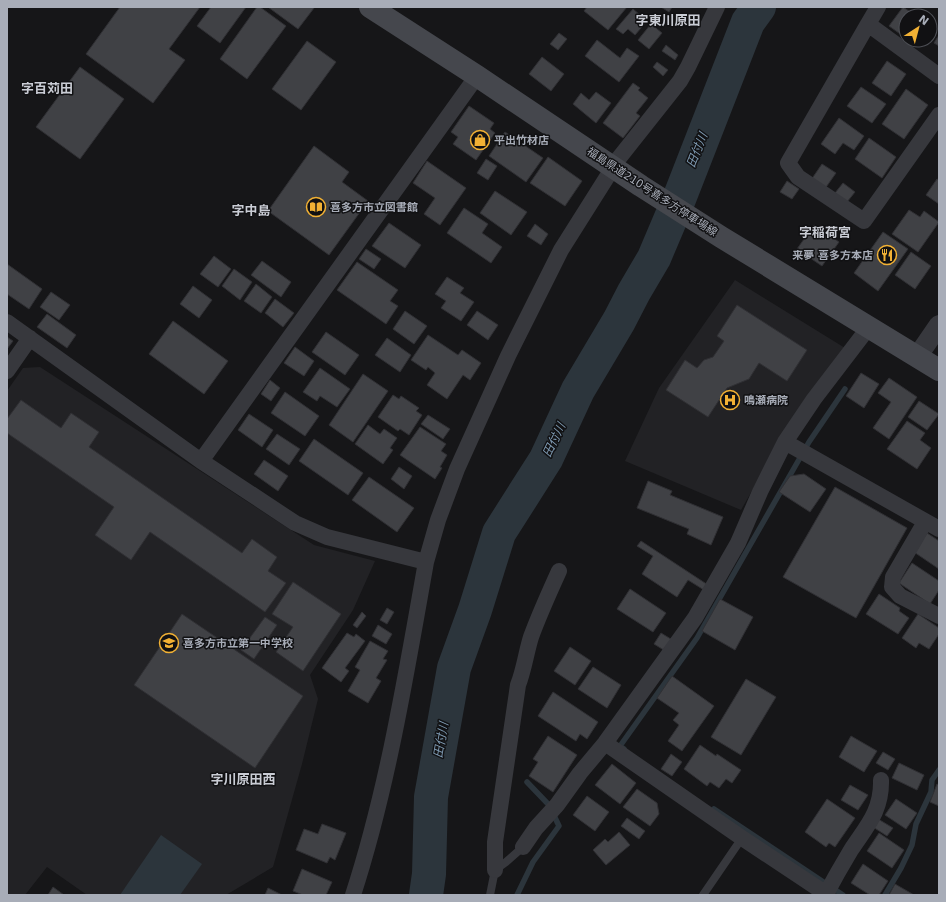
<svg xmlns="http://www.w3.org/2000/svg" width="946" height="902" font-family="'DejaVu Sans','Noto Sans JP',sans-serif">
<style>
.built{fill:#222225}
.water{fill:#2c353c}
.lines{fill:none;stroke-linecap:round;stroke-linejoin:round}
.stream{stroke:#2c353c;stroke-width:5.5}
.river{stroke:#2c353c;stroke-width:34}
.building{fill:#404145;stroke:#303034}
.service{stroke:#37383d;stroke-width:8}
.minor{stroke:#37383d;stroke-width:16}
.tertiary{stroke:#37383d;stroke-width:20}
.secondary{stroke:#45474d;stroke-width:22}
.labels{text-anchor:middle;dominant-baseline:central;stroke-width:3;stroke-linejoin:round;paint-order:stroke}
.poi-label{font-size:11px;font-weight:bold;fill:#a8adb8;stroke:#111113;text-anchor:start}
.street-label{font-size:11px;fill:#a8adb8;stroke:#111113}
.water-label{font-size:12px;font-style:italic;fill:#7f9bb3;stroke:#111113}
.quarter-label{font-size:13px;font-weight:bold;fill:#c9ccd4;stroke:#111113}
</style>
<rect width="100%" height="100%" fill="#161618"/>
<path class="built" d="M735 280 845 348 765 468 741 510 625 461 659 388Z
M40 367 314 545 375 561 353 610 310 675 318 699 302 764 273 867 226 895H87L47 867 25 895H7V391L23 368Z"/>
<path class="water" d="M161 835 202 864 180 895H120Z"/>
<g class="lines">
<path class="stream" d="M624 749 620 746 697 638 809 442 845 389
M714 809 843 895
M517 895 533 862 559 826 549 805 527 782
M885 895 901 868 912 845 916 824 931 792 932 780 939 770"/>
<path class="river" d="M426 895 429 874 431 797 454 668 475 610 499 533 546 459 578 390 619 321 634 292 654 258 679 199 748 22 759 7"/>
</g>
<path class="building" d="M120 7H200L169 49 185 60 153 103 86 54Z
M211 7H246L220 43 197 26Z
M257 7H260L286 26 247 79 220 59Z
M268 7H313L314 8 298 29Z
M587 7H627L608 30 584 11Z
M661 7H672L669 12Z
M903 7 916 16H906V38L889 26Z
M633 9 647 21 635 35 628 29 623 34 616 29Z
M651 24 662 33 649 49 638 40Z
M559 33 567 39 558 50 550 44Z
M939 35V46L934 43Z
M597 40 620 58 627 48 639 56 619 82 585 56Z
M908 40H922L917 46Z
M307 41 336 62 301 110 272 89Z
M666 45 678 55 675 60 662 51Z
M542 57 564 74 551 91 529 74Z
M887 61 906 74 891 96 872 83Z
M657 62 668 70 663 76 653 67Z
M80 67 124 99 80 159 36 127Z
M633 83 640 88 638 90 648 98 636 113 640 116 623 138 603 123Z
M861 87 886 104 872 123 847 106Z
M906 89 928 105 904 139 882 124Z
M596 92 611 103 596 123 573 104 581 93 589 100Z
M469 106 494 123 490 129 495 133 476 160 453 144 458 137 451 132Z
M839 118 864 136 854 150 843 143 835 154 821 144Z
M505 132 543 158 526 182 489 156Z
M869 138 896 157 882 178 855 159Z
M314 146 349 172 342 182 368 201 329 255 268 211Z
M548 157 582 181 565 206 530 183Z
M486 159 497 166 488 180 477 173Z
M427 161 466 188 440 225 424 214 435 198 413 183Z
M822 164 836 173 824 190 811 180Z
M937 179 939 180V204L926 195Z
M787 181 799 189 792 199 780 192Z
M843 183 855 192 847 202 835 193Z
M495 191 527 212 511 235 480 213Z
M464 208 488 224 482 233 502 247 491 263 447 233Z
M909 210 920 217 924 211 939 222 918 252 892 234Z
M389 223 421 245 405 268 372 246Z
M535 224 548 234 541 245 527 236Z
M814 225 839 242 822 266 797 249Z
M883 232 908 249 878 291 854 273Z
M366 249 381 259 374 269 359 259Z
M911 252 931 266 915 289 895 275Z
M214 256 231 269 218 287 200 274Z
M262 261 291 282 281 297 251 275Z
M357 262 398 290 390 301 398 306 386 324 337 290Z
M7 264 42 289 29 309 7 294Z
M234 269 252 282 240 300 222 286Z
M447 277 464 288 460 293 474 302 461 321 441 308 446 301 435 294Z
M256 284 272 297 261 313 244 301Z
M193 286 212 300 199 318 180 304Z
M51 292 70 305 59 320 40 307Z
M275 299 294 313 283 327 265 313Z
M737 305 807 350 787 381 759 363 749 379 727 388 708 417 666 390 685 360 697 368 704 360 713 357 724 341 717 336Z
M405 311 427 326 414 344 393 329Z
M477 311 498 325 488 340 467 325Z
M47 314 76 335 67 348 37 327Z
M173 321 228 361 204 394 149 354Z
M326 332 359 355 345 375 312 352Z
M428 335 458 355 462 350 481 363 470 380 463 375 447 399 427 385 435 373 428 367 426 370 411 360Z
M7 337 13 341 7 349Z
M387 338 411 355 400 372 375 355Z
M295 347 314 361 304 376 284 363Z
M320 368 350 389 337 407 320 396 317 401 303 392Z
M861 373 879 384 864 408 846 396Z
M363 374 388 391 353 442 329 425Z
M889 378 917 397 889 439 873 428 891 402 878 393Z
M270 380 280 388 271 401 261 394Z
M285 392 319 416 305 436 271 413Z
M393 395 399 399 401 396 419 408 416 411 422 415 409 435 400 429 398 431 378 417Z
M21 400 61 428 71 413 99 432 89 447 242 553 252 539 277 557 268 571 286 583 265 612 150 532 131 560 95 535 114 507 7 433V419Z
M919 401 939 414 927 430 908 417Z
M249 414 273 430 262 447 238 430Z
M428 415 450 429 443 439 421 424Z
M907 421 925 433 920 440 931 448 917 469 887 449Z
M368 425 380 434 384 429 397 438 390 448 393 450 383 464 355 444Z
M420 427 446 444 441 451 447 455 440 467 442 468 435 479 400 455Z
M277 434 300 449 289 465 266 449Z
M314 439 363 473 348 495 299 461Z
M264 460 288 476 278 491 254 474Z
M399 467 412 476 404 489 391 479Z
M804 474 826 489 810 512 779 492 790 476Z
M369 477 414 508 397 532 352 500Z
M648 481 672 491 670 495 723 517 711 545 687 534 689 529 637 508Z
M835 487 907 528 856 618 783 577Z
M927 533 939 541V569L914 552Z
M641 541 708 585 704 590 688 580 677 597 642 574 653 556 637 546Z
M912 563 939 581V590L930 604 899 583Z
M293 582 341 614 303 671 276 652 293 627 272 614Z
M630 589 666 613 653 632 617 609Z
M879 594 900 608 899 611 909 618 898 634 866 614Z
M720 599 753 617 735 650 702 631Z
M387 608 394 612 387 624 380 620Z
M362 612 366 616 357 628 353 625Z
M182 614 303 696 255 768 134 685Z
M918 614 939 628V634L929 649 919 643 916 648 902 638Z
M265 617 277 625 254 659 241 650Z
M378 625 392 634 386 644 372 636Z
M347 633 354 637 356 634 365 641 345 668 349 671 341 682 322 668Z
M661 633 674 641 667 652 654 644Z
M370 641 388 651 383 659 387 660 376 678 381 681 368 703 348 691 360 670 355 667Z
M570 647 591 661 575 685 554 671Z
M593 667 621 685 607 708 578 689Z
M672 676 714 706 682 751 668 741 679 725 673 720 679 713 657 698Z
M746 679 776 697 741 755 711 737Z
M553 692 598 722 587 739 580 734 576 741 538 716Z
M548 736 577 755 553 792 529 776 538 762 533 759Z
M851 736 877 751 864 772 839 757Z
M700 745 716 756 717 754 741 770 732 783 726 779 719 788 710 782 707 786 684 769Z
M883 752 895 759 888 770 876 763Z
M671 754 682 762 672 776 661 769Z
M899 763 924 775 917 790 892 778Z
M612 764 636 783 620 804 595 785Z
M937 784 939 785V806L930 802Z
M850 785 868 795 858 810 841 800Z
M637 789 657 803 659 814 650 826 623 807Z
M587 796 609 812 595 831 573 815Z
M827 799 855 818 835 847 829 843 826 847 805 832Z
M896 799 917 813 906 829 885 815Z
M627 818 645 831 639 839 621 826Z
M878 819 893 828 887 836 873 827Z
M322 824 346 833 335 860 330 857 327 863 296 850 304 829 318 834Z
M619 832 630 845 606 865 593 850 605 839 608 842Z
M879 833 904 850 892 868 867 851Z
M863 864 888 881 879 895H870L851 883Z
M302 869 332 882 326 895H303L293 891Z
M895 884 914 895H889Z
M53 887 64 895H48Z
M268 888 282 895H265Z"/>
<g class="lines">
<path class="service" d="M490 895 495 870 506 862 523 847
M703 895 742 838"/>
<path class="minor" d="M878 7 868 24 939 76
M868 24 788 163 798 177 864 221 939 115
M7 322 201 461 295 523 327 537 426 562
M7 371 30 338
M785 442 939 529
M201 461 477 76
M925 522 893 577 892 587 900 596 939 616
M605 743 742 838 828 895
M523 847 536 828 557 805 580 773 605 743 695 618 738 543 760 492 785 442 814 399 869 327
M495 870V842L518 685C524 670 526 653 531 637 539 615 549 593 559 571
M826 894C834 879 842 865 851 850 866 827 882 811 881 780
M353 895C388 787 406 674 426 562L438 520 457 469 508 356 561 250 619 158 680 81 688 67 717 7"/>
<path class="tertiary" d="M917 357 939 325"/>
<path class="secondary" d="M370 7 477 76 641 186 721 237 939 370"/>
</g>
<defs>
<symbol id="shop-ring" viewBox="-11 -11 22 22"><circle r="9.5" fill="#111113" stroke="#f2b134" stroke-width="1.5"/><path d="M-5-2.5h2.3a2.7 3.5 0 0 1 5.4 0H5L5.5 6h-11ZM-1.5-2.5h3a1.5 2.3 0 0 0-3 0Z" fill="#f2b134"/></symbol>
<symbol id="library-ring" viewBox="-11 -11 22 22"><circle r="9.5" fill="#111113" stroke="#f2b134" stroke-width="1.5"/><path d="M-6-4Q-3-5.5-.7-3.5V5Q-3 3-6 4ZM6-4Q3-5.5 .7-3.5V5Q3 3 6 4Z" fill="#f2b134"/></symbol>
<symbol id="restaurant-ring" viewBox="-11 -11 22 22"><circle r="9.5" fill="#111113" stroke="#f2b134" stroke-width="1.5"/><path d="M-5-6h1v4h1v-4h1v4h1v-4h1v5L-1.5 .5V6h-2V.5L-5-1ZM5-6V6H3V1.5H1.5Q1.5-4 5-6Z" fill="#f2b134"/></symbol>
<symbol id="hospital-ring" viewBox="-11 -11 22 22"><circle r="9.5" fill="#111113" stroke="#f2b134" stroke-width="1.5"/><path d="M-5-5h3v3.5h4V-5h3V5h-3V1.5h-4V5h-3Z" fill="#f2b134"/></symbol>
<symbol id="school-ring" viewBox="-11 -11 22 22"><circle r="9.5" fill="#111113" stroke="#f2b134" stroke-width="1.5"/><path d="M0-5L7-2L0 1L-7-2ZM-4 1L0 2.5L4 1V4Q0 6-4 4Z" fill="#f2b134"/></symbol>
</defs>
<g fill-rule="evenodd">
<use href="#shop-ring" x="469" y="129" width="22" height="22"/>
<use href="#library-ring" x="305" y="196" width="22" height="22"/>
<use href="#restaurant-ring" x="876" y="244" width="22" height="22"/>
<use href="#hospital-ring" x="719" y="389" width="22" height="22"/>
<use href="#school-ring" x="158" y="632" width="22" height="22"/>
</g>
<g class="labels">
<g class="poi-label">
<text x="494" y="140">平出竹材店</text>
<text x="330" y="207">喜多方市立図書館</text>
<text x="873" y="255" text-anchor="end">来夢 喜多方本店</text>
<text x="744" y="400">鳴瀬病院</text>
<text x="183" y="643">喜多方市立第一中学校</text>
</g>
<g class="street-label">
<text transform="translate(652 192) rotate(33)">福島県道210号喜多方停車場線</text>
</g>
<g class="water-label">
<text transform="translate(697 150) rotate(-68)">田付川</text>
<text transform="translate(554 440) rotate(-64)">田付川</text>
<text transform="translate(441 740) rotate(-80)">田付川</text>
</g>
<g class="quarter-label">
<text x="668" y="20">字東川原田</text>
<text x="47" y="88">字百苅田</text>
<text x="251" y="210">字中島</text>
<text x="825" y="232">字稲荷宮</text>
<text x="243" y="779">字川原田西</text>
</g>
</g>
<rect width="946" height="902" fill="none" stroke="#a8adb8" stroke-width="16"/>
<g transform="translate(918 28) rotate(36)"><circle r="19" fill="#111113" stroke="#4d4f55"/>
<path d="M0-3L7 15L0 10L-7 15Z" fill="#f2b134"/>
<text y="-6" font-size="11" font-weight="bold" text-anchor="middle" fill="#a8adb8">N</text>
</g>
</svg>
